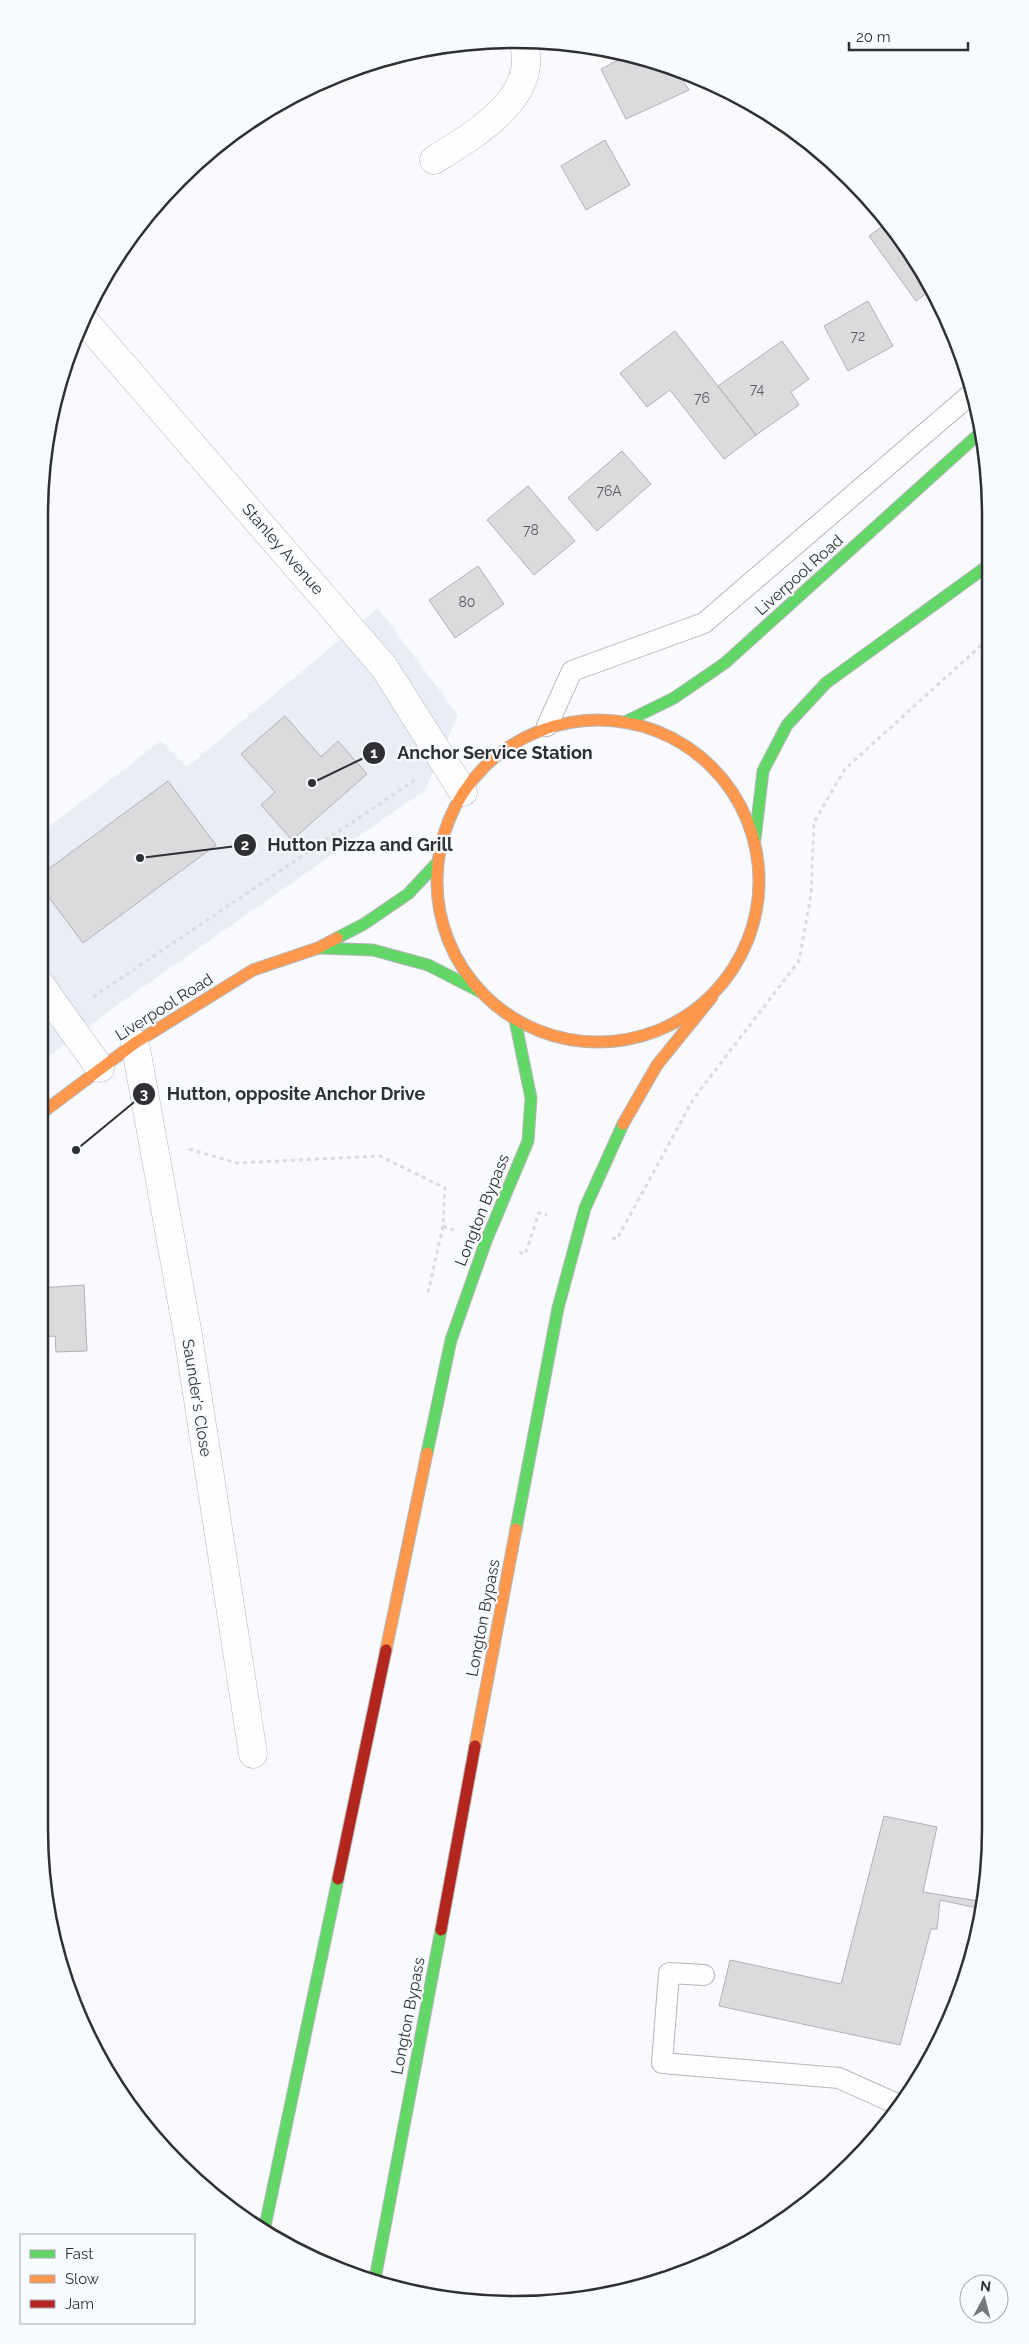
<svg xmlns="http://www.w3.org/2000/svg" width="1029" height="2344" font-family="Raleway,sans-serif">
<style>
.built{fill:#e9eef6}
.building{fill:#dbdbde;stroke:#b1b1b4}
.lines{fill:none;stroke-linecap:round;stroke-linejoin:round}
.lane-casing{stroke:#b4b6b8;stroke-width:22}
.street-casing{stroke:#b4b6b8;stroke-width:29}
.fast-casing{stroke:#b4b6b8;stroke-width:13}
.slow-casing{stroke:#b4b6b8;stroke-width:13}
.jam-casing{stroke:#b4b6b8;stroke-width:13}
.path{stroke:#dbdbdc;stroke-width:3;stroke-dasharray:4 4;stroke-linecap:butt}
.lane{stroke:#fefeff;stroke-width:20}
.street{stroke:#fefeff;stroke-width:28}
.fast{stroke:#63d668;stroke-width:11}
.slow{stroke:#ff974d;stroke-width:11}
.jam{stroke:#b3261e;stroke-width:11}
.labels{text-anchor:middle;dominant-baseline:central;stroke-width:4.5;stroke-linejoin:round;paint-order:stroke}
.number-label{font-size:14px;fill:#595b5e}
.street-label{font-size:16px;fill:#2e3033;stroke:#f7fafe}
.rim{fill:none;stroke:#2e3033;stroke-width:2.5}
.leader{fill:none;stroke:#2e3033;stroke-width:2}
.callout-dot{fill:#2e3033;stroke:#f7fafe;stroke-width:2}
.mark-label{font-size:15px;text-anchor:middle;font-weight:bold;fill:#fff}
.callout-label{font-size:18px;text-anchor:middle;font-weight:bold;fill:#2e3033;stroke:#f7fafe;stroke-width:4.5;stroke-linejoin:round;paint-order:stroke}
</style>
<rect width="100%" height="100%" fill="#f8fafd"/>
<path class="built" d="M378 608 458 715 425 790 120 1003 39 1064V834L161 741 187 767Z"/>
<path class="building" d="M628 55 675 68 689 90 626 119 601 69Z
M605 140 630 185 586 210 561 166Z
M888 222 930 291 916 301 869 236Z
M868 301 893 346 848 371 824 326Z
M675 331 756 435 724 459 670 390 647 407 620 373Z
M782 341 809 379 791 392 799 405 756 435 718 386Z
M622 451 651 484 597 531 568 498Z
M528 486 575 541 534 575 487 520Z
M478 566 504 604 455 638 429 600Z
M285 716 321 757 338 741 367 774 292 840 261 805 275 792 241 754Z
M168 781 216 845 83 943 39 884V876Z
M84 1285 87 1351 56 1352 55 1336 39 1337V1288Z
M884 1816 937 1827 923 1892 978 1901 977 1908 940 1900 937 1929H931L900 2045 719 2006 730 1960 841 1984Z"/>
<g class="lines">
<defs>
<path id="lane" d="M547 726 572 671 704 623 971 394
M704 1975 669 1973 662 2063 839 2078 897 2104V2109"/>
<path id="street" d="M434 160C472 136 542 97 523 41
M83 319 384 667 463 792
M39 983 100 1068
M135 1043 188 1335 253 1754"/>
<path id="fast" d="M625 722 674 698 725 663 981 432
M755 839 763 771 787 725 826 683 986 567
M337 938 364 924 408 894 437 863
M319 948 373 950 428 965 481 992
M427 1453 451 1340 486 1241 528 1141 531 1098 515 1020
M516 1529 558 1308 585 1208 623 1124
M264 2231 338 1879
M375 2279 441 1930"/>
<path id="slow" d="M437 881a161 161 0 1 1 322 0a161 161 0 1 1-322 0Z
M39 1115 135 1043 253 970 318 948 337 938
M623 1124 657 1065 712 997
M386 1650 427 1453
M475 1746 516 1529"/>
<path id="jam" d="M338 1879 386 1650
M441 1930 475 1746"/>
</defs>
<use href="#lane" class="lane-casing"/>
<use href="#street" class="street-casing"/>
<use href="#fast" class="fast-casing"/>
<use href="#slow" class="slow-casing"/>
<use href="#jam" class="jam-casing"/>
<path class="path" d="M93 997 415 780
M189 1149 237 1163 380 1156 445 1188 443 1226 427 1297
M443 1226 454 1230
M612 1238 617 1239 694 1098 799 961 811 894 814 822 845 769 987 640
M519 1252 525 1254 539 1213 547 1215"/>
<use href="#lane" class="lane"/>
<use href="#street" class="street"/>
<use href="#fast" class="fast"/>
<use href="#slow" class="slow"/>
<use href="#jam" class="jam"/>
</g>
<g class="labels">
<g class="number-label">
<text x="858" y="336">72</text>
<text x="757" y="389">74</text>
<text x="702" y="398">76</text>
<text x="609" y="491">76A</text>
<text x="531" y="530">78</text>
<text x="467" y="602">80</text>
</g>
<g class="street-label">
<text transform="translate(283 549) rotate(49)">Stanley Avenue</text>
<text transform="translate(799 575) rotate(-42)">Liverpool Road</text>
<text transform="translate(164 1007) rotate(-32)">Liverpool Road</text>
<text transform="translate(482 1210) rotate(-68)">Longton Bypass</text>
<text transform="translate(197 1398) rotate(81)">Saunder's Close</text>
<text transform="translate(483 1618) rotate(-79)">Longton Bypass</text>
<text transform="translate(408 2016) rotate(-79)">Longton Bypass</text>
</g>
</g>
<path d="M0 0H1029V2344H0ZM515 48H515A467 467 0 0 1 982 515V1829A467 467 0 0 1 515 2296H515A467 467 0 0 1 48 1829V515A467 467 0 0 1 515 48Z" fill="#f7fafe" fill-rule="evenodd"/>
<path class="rim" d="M515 48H515A467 467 0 0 1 982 515V1829A467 467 0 0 1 515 2296H515A467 467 0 0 1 48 1829V515A467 467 0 0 1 515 48Z"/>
<path class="leader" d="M312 783L374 753M140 858L245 845M76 1150L144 1094"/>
<g class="callout-dot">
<circle cx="312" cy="783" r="5"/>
<circle cx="140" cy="858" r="5"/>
<circle cx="76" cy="1150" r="5"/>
<circle cx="374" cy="753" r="12"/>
<circle cx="245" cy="845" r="12"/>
<circle cx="144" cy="1094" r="12"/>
</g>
<g class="mark-label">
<text x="374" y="758">1</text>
<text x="245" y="850">2</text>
<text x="144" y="1099">3</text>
</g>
<g class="callout-label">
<text x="495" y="759">Anchor Service Station</text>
<text x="360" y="851">Hutton Pizza and Grill</text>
<text x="296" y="1100">Hutton, opposite Anchor Drive</text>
</g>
<rect x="20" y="2234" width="175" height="90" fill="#f7fafe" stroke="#a7a9ad"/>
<rect x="30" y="2250" width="25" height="8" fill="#63d668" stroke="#a7a9ad"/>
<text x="65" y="2259" font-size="15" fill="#2e3033">Fast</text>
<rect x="30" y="2275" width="25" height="8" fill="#ff974d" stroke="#a7a9ad"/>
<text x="65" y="2284" font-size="15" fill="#2e3033">Slow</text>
<rect x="30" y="2300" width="25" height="8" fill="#b3261e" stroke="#a7a9ad"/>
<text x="65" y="2309" font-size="15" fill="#2e3033">Jam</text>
<g transform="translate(984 2299) rotate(7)"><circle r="24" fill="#f7fafe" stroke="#a7a9ad"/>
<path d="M0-4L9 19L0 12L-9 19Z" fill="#75777a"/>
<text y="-8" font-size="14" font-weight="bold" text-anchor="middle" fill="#2e3033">N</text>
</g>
<path d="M849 42v8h119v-8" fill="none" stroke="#2e3033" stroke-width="2.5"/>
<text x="856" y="42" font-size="15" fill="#2e3033" stroke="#f7fafe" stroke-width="4" paint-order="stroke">20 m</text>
</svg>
